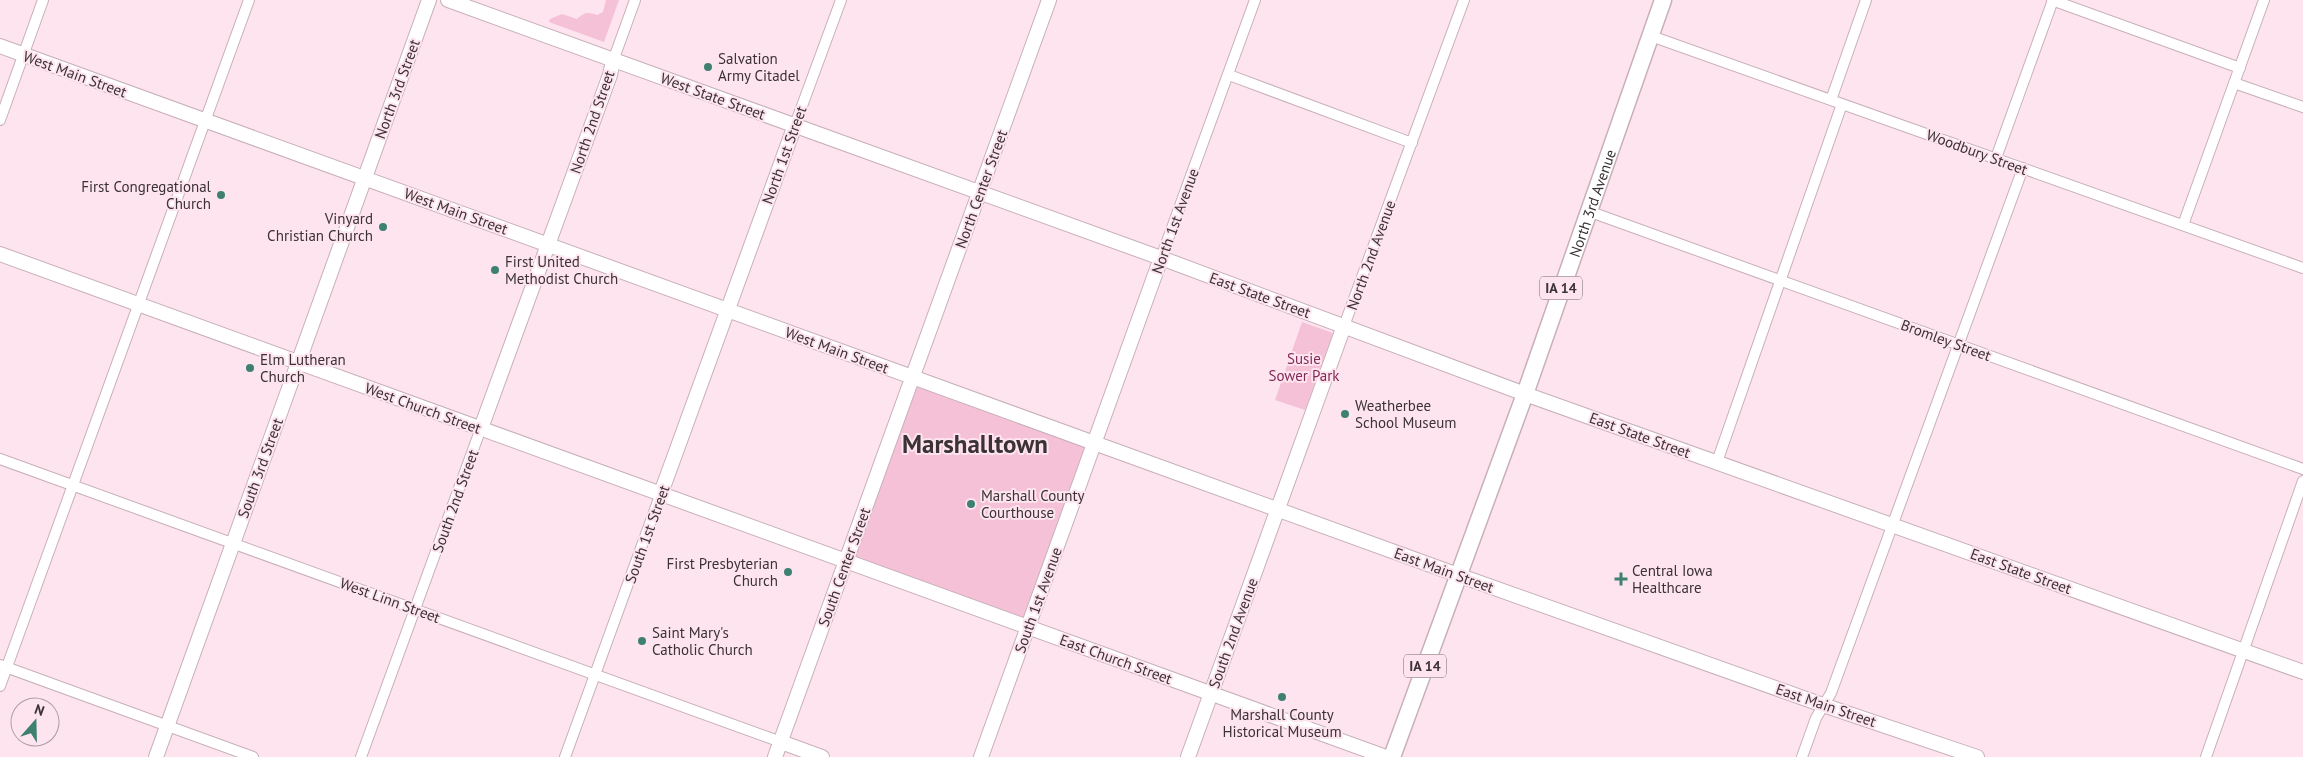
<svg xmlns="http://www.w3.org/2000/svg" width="2303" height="757" font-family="'PT Sans',sans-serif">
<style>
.green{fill:#f5c1d7}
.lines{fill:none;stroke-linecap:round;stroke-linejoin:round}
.street-casing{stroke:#c8b0b9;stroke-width:12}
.secondary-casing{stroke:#c8b0b9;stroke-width:16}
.primary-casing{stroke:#c8b0b9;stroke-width:19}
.street{stroke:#fff;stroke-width:10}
.secondary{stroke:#fff;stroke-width:14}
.primary{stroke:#fff;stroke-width:16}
.poi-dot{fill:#3e8173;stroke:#fde4ee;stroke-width:2}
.labels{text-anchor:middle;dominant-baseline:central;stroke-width:4;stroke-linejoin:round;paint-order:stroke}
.shield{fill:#fde4ee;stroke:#75676c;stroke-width:1}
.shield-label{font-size:14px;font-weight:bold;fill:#3b3235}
.poi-label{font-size:15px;fill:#3b3235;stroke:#fde4ee;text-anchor:start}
.street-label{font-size:15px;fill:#3b3235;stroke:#fde4ee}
.park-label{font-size:15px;fill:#832958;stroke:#fde4ee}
.town-label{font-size:25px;font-weight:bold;fill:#3b3235;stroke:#fde4ee}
</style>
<rect width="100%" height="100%" fill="#fde4ee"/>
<path class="green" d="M606 0H619L604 42 549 22 550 19 562 14 577 19C585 12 588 12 597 15L603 12Z
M1302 322 1333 333 1305 410 1275 400Z
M913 377 1095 443 1028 628 846 562Z"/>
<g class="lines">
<defs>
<path id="street" d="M2052 0 2240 68
M1651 36 2303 268
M613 61 635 0
M1229 75 1412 143
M2234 83 2303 107
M1831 100 1866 0
M0 120 43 0
M795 125 841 0
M1996 158 2053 0
M1588 211 2303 469
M2183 225 2264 0
M1161 258 1255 0
M1344 326 1464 0
M0 459 781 742
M1717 462 1842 104
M0 665 253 757
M0 686 249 0
M361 757 481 428
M565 757 661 493
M1802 757 1816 718 1831 693 2023 168
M2206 757 2303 481"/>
<path id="secondary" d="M448 0 1161 258 1525 394 2303 672
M0 46 1458 575 1823 705 1977 757
M0 254 1386 757
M481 428 610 75 613 61
M661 493 795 125
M781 742 822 757
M156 757 429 0
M775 757 1049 0
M981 757 1161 258
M1188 757 1344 326"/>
<g id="primary">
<path id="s1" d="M1392 757 1525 394 1663 0"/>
</g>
</defs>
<use href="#street" class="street-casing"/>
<use href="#secondary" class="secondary-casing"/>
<use href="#primary" class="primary-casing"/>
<use href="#street" class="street"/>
<use href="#secondary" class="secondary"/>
<use href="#primary" class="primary"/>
</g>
<g class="poi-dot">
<circle cx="708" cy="67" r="5"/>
<circle cx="221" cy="195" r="5"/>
<circle cx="383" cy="227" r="5"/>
<circle cx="495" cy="270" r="5"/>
<circle cx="250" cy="368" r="5"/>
<circle cx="1345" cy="414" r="5"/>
<circle cx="971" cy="504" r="5"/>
<circle cx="788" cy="572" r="5"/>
<path d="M1618.5 571.5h5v5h5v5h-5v5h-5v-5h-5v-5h5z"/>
<circle cx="642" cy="641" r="5"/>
<circle cx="1282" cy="697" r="5"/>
</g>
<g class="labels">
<g class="shield">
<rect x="1540" y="276.5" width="42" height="23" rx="4"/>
<rect x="1404" y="654.5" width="42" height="23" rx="4"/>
</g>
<g class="shield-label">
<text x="1561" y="288">IA 14</text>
<text x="1425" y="666">IA 14</text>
</g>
<g class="poi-label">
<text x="718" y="58">Salvation<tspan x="718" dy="17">Army Citadel</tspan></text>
<text x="211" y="186" text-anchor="end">First Congregational<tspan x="211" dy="17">Church</tspan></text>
<text x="373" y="218" text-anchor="end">Vinyard<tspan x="373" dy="17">Christian Church</tspan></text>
<text x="505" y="261">First United<tspan x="505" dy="17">Methodist Church</tspan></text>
<text x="260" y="359">Elm Lutheran<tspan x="260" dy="17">Church</tspan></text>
<text x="1355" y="405">Weatherbee<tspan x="1355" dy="17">School Museum</tspan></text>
<text x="981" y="495">Marshall County<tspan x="981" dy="17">Courthouse</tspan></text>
<text x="778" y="563" text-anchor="end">First Presbyterian<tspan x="778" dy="17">Church</tspan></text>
<text x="1632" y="570">Central Iowa<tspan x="1632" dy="17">Healthcare</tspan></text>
<text x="652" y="632">Saint Mary's<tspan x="652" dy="17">Catholic Church</tspan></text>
<text x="1282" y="714" text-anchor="middle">Marshall County<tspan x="1282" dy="17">Historical Museum</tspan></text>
</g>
<g class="street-label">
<text transform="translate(75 74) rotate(20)">West Main Street</text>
<text transform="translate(397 89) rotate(-70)">North 3rd Street</text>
<text transform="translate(713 96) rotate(20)">West State Street</text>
<text transform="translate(592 122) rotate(-71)">North 2nd Street</text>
<text transform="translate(1977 152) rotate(20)">Woodbury Street</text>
<text transform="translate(784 155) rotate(-70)">North 1st Street</text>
<text transform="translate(981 189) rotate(-70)">North Center Street</text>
<text stroke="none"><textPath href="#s1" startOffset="589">North 3rd Avenue</textPath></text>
<text transform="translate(456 211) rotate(20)">West Main Street</text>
<text transform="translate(1175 221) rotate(-70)">North 1st Avenue</text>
<text transform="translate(1371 255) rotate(-70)">North 2nd Avenue</text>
<text transform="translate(1260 295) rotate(20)">East State Street</text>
<text transform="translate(1946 340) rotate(20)">Bromley Street</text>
<text transform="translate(837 350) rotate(20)">West Main Street</text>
<text transform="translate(423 408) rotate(20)">West Church Street</text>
<text transform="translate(1640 435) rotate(20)">East State Street</text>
<text transform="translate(260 468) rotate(-70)">South 3rd Street</text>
<text transform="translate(455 501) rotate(-70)">South 2nd Street</text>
<text transform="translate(647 534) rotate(-70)">South 1st Street</text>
<text transform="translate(844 567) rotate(-70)">South Center Street</text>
<text transform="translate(1444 570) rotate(20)">East Main Street</text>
<text transform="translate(2021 571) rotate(20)">East State Street</text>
<text transform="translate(390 600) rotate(20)">West Linn Street</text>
<text transform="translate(1038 600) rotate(-70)">South 1st Avenue</text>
<text transform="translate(1233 633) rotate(-70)">South 2nd Avenue</text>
<text transform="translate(1116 659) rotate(20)">East Church Street</text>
<text transform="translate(1826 705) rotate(19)">East Main Street</text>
</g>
<g class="park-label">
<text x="1304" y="358">Susie<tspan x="1304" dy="17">Sower Park</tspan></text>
</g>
<g class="town-label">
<text x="975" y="444">Marshalltown</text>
</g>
</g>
<g transform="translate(35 722) rotate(20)"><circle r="24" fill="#fde4ee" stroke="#af9da4"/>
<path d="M0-4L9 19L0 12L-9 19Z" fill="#3e8173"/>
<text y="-8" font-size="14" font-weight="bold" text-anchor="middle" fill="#3b3235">N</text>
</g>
</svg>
